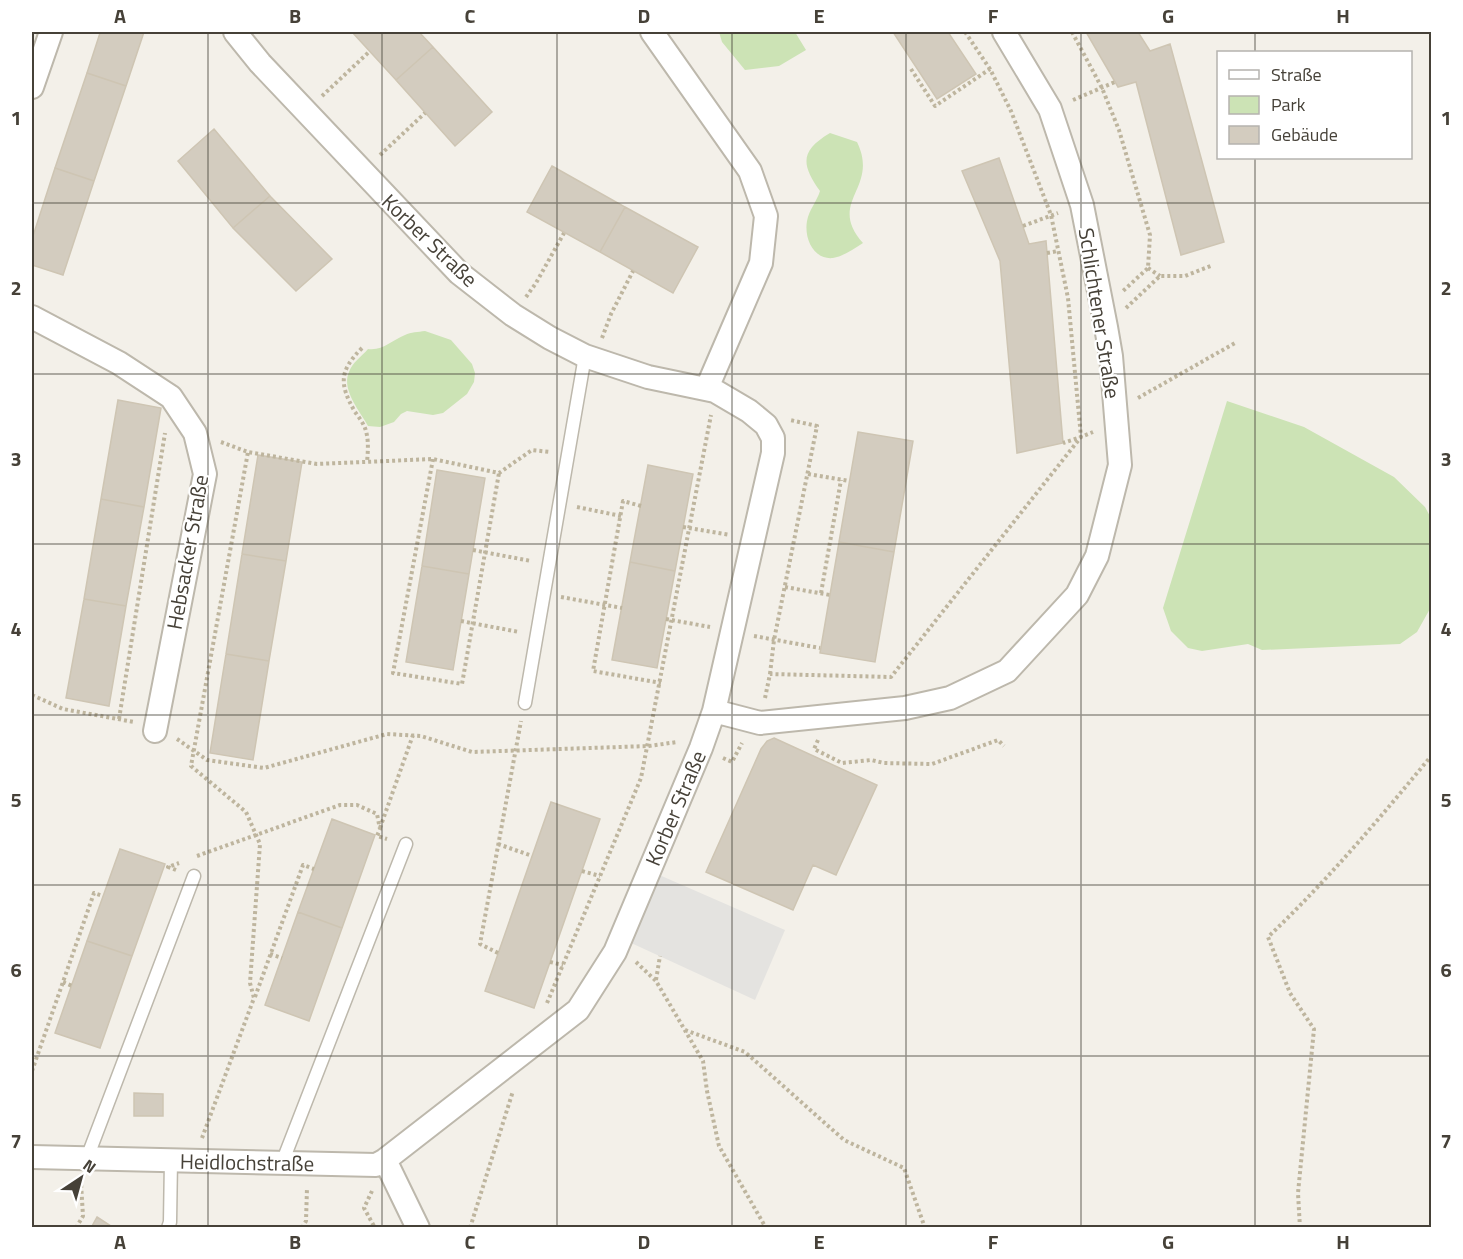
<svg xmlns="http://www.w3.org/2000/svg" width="1463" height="1259" font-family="'Titillium Web',sans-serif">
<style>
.green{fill:#cce3b5}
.parking{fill:#e4e3e0}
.building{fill:#d3ccbf;stroke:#cec5b3;stroke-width:1.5}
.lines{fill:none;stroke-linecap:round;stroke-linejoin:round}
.lane-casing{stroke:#bdb8ac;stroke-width:15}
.street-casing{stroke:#bdb8ac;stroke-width:26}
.path{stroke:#beb59e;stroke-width:4;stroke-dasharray:3 3;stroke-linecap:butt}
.lane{stroke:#fff;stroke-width:12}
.street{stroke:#fff;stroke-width:22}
.grid{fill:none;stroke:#464138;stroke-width:1.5;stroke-opacity:0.55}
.labels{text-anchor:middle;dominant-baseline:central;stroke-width:4.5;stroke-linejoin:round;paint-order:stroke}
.street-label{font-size:21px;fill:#464138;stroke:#fff}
.neatline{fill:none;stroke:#464138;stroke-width:2}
.grid-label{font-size:20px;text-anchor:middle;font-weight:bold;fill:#464138}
</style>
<rect width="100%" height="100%" fill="#f3f0e9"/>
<path class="green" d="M719 32H795L806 50 779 66 745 70 722 42Z
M830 133 857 142C880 189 826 201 863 243 854 249 844 256 833 258 813 260 804 238 807 221 809 210 817 201 820 191 801 164 800 151 830 133Z
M425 331 451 340 472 364 475 373 474 382 467 394 443 413 433 415 407 411 401 414 394 422 380 427 368 426C360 411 341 390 349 372 352 363 362 356 368 349 383 351 392 340 405 335 411 332 418 332 425 331Z
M1227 401 1304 427 1394 477 1425 507 1431 518V607L1417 632 1400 644 1262 650 1248 644 1202 651 1188 648 1171 631 1163 608Z"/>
<path class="parking" d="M657 874 785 930 755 1000 629 942Z"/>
<path class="building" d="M352 32H419L433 47 396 80Z
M893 32H948L976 74 937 99Z
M1086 32H1138L1150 51 1170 44 1224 242 1181 255 1136 82 1118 87Z
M100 33 144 32 126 86 87 73Z
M433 47 492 112 455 146 396 80Z
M87 73 126 86 94 181 55 168Z
M214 129 270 196 233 228 178 161Z
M999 158 1029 244 1046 241 1063 443 1017 453 1000 261 962 171Z
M552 166 625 207 600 252 527 212Z
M55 168 94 181 63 275 32 265V239Z
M270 196 332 259 296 291 233 228Z
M625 207 698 247 673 293 600 252Z
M118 400 161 408 144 507 101 499Z
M858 432 913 441 894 552 839 542Z
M258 455 302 462 286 561 242 554Z
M648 465 693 474 675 571 630 562Z
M437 470 485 478 469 574 422 566Z
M101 499 144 507 126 606 84 599Z
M839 542 894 552 875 662 820 653Z
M242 554 286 561 269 661 226 654Z
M630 562 675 571 657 668 612 660Z
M422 566 469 574 453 670 406 662Z
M84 599 126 606 109 706 66 698Z
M226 654 269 661 253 760 210 753Z
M774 738 877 785 836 875 813 865 793 910 706 872 761 749 767 741Z
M551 802 600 819 534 1008 485 991Z
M332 819 375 835 342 928 298 912Z
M120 849 165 864 132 956 87 941Z
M298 912 342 928 309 1021 265 1005Z
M87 941 132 956 100 1048 55 1033Z
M134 1093 163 1094V1116H134Z
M97 1217 114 1228H91Z"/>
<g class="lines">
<defs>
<path id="lane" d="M525 703 585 356
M87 1158 194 876
M282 1163 406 844
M168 1228 170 1222 171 1160"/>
<path id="street" d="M652 32 750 171 766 216 761 263 707 388
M32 87 51 32
M32 317 119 363 171 397 195 433 205 474 155 731
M714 711 760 723 905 708 950 698 1007 671 1077 595 1097 556 1120 465 1111 356 1106 327 1082 205 1050 109 1004 32
M32 1157 376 1165 385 1160 578 1010 615 952 701 748 714 711 773 453V438L766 425 749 411 715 391 648 377 585 356 550 338 513 315 459 273 260 63 235 32
M385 1160 418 1228"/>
</defs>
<use href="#lane" class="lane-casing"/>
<use href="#street" class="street-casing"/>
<path class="path" d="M965 32 990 69 1011 111 1051 215 1068 298 1081 437 1063 443
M1072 32 1102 88 1119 130 1150 235 1148 268 1123 291
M911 69 935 106 990 69
M322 96 370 51
M1073 100 1115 82
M380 155 425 113
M1023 226 1058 213
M1047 253 1058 251
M1148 268 1160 276
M526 297 536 283 564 233
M1126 308 1160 276H1185L1213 265
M602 338 611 314 633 271
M362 348C339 371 339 384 355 412 359 417 363 423 365 428 369 439 368 451 367 462
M1138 398 1235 343
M221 442 248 452 317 464 433 459 499 473 532 450 550 452
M433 459 393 673 462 684 499 473
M808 474 849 481
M641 506 623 501 593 671 661 683
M577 507 621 516
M683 527 730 535
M473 550 531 561
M785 587 830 595
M821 593 841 480
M561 597 622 608
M666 619 710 627
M461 621 519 632
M754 636 820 648
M770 674 774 640 817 426 790 420
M32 695 63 709 134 722
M765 698 770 674 891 677 1081 437 1093 432
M119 719 165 433
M177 739 207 760 264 768 387 734 421 736 472 752 649 746 677 742
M818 740 814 749 842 763 871 760 884 763 932 764 998 740 1004 746
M723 758 732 762 742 743
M380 828 413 735
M498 844 532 856
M197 856 340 805H357L377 814 380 829 377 836 387 839
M176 870 168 867 179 863
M582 871 600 876
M498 953 480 944 521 721
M270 954 282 958
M550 962 563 965
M636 962 656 981 703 1061 707 1091 719 1146 766 1228
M656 980 660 956
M63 982 72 986
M255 997 303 865 314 869
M547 1003 641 778 711 415
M685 1030 745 1052 844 1140 904 1168 925 1228
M32 1071 94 893 103 896
M202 1138 254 998 250 983 260 844 246 812 191 766 248 452
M372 1191 364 1208 375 1228
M76 1228 83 1216 81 1183
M302 1228 306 1221 307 1188
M470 1228 513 1091
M1300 1228 1298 1193 1314 1029 1290 993 1268 937C1327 881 1380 818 1432 755"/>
<use href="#lane" class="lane"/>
<use href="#street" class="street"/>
</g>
<path class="grid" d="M208 32V1228M382 32V1228M557 32V1228M732 32V1228M906 32V1228M1081 32V1228M1255 32V52M1255 158V1228M32 203H1432M32 374H1432M32 544H1432M32 715H1432M32 885H1432M32 1056H1432"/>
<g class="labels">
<g class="street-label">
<text transform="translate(430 240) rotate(44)">Korber Straße</text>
<text transform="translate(1100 313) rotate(81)">Schlichtener Straße</text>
<text transform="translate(187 552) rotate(-80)">Hebsacker Straße</text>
<text transform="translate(675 808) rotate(-67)">Korber Straße</text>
<text transform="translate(247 1162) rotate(1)">Heidlochstraße</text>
</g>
</g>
<rect width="1463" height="1259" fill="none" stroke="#ffffff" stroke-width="66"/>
<rect x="1217" y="51" width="195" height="108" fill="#ffffff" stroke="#b5b3af" stroke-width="1.5"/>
<rect x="1229" y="70" width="30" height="9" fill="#ffffff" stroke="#b5b3af" stroke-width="1.5"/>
<text x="1271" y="81" font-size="18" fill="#464138">Straße</text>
<rect x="1229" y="96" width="30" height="18" fill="#cce3b5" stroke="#b5b3af" stroke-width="1.5"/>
<text x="1271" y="111" font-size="18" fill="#464138">Park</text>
<rect x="1229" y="126" width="30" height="18" fill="#d3ccbf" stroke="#b5b3af" stroke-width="1.5"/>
<text x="1271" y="141" font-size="18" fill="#464138">Gebäude</text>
<g transform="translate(81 1178) rotate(36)" stroke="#ffffff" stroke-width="4.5" paint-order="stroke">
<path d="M0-4.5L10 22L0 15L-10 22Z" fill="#464138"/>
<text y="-9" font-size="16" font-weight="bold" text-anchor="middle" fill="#464138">N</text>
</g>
<rect x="33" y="33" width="1397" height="1193" class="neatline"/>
<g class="grid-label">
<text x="120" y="23">A</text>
<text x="295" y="23">B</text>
<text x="470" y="23">C</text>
<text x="644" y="23">D</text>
<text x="819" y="23">E</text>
<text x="993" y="23">F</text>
<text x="1168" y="23">G</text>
<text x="1343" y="23">H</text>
<text x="16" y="125">1</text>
<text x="1446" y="125">1</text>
<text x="16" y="295">2</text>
<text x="1446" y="295">2</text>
<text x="16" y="466">3</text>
<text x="1446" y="466">3</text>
<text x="16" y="636">4</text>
<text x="1446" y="636">4</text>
<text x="16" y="807">5</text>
<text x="1446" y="807">5</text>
<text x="16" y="977">6</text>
<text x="1446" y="977">6</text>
<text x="16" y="1148">7</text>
<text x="1446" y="1148">7</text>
<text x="120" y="1249">A</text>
<text x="295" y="1249">B</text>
<text x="470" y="1249">C</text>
<text x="644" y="1249">D</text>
<text x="819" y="1249">E</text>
<text x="993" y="1249">F</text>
<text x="1168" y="1249">G</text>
<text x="1343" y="1249">H</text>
</g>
</svg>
